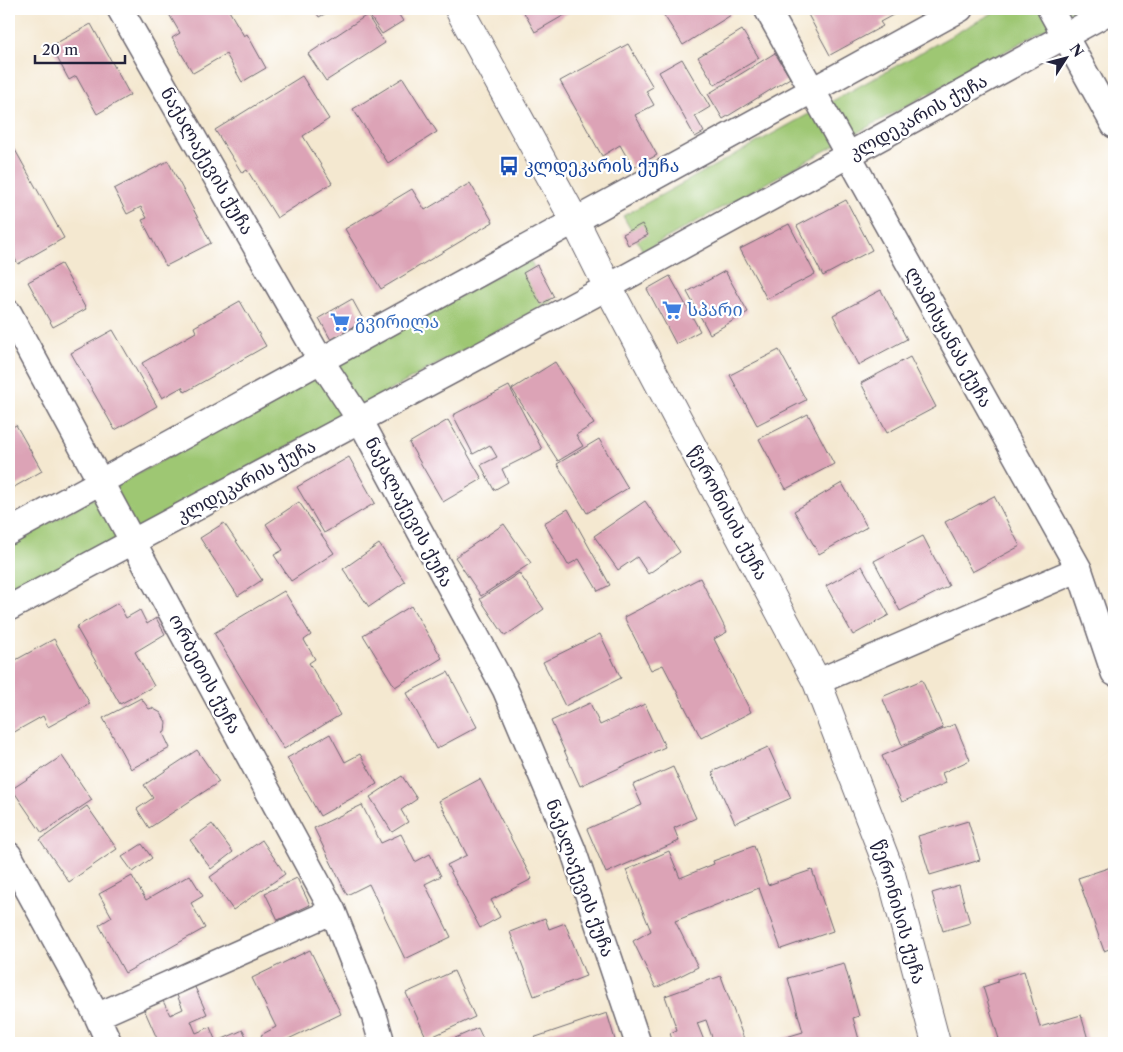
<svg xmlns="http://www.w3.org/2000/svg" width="1123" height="1052" font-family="'Libre Caslon Text','Noto Serif Georgian',serif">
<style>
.green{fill:#9ec773;stroke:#607457}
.building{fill:#dca3b6}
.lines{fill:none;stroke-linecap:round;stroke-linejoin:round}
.street-casing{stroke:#6c676f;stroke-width:28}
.secondary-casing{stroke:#6c676f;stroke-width:30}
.street{stroke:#fff;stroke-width:25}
.secondary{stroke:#fff;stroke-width:28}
.labels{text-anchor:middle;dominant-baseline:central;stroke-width:4.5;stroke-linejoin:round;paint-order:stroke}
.street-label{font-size:18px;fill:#22223b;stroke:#fff}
.transit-label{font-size:18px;fill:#164399;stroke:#fff;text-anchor:start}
.shop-label{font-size:18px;fill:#366cbe;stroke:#fff;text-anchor:start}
</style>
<rect width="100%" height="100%" fill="#fff"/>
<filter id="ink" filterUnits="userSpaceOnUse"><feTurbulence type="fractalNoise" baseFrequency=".02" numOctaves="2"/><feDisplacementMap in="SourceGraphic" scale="10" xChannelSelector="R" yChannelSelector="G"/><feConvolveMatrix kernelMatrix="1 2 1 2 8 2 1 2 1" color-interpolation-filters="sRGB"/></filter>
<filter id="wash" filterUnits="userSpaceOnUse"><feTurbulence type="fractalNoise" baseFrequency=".0096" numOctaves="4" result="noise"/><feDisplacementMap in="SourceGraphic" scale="20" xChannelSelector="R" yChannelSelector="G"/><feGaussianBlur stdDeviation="1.12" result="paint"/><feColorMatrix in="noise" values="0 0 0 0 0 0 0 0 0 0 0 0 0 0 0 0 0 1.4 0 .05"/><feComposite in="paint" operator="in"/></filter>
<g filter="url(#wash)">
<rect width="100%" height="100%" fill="#f4e8d0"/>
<path class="green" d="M1000 9H1082L643 251 623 216Z
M529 258 552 301 9 600V545Z"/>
<g id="blocks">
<path class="building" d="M166 9H228L244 36 247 34 266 68 242 82 226 54 193 73 172 38 180 33Z
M314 9H334L319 17Z
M378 9H395L403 21 382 34 369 15Z
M522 9H575L535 32Z
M660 9H727L731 15 683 45Z
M805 9H904L880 22 883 26 830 55Z
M367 15 385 43 326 81 308 54Z
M91 24 130 95 97 114 76 76 69 80 51 46Z
M742 30 759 58 715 85 698 57Z
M628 44 653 87 646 91 654 105 635 115 657 155 633 168 620 145 602 156 560 81Z
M775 53 790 78 723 119 708 94Z
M682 59 710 107 695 116 704 132 695 137 659 72Z
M302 76 329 119 303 136 332 183 277 218 247 170 242 173 215 130Z
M403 78 437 132 388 163 353 109Z
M9 139 64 238 18 264 9 248Z
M168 161 211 243 166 266 142 220 147 218 141 207 127 214 114 189Z
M470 183 493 222 381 289 345 229 412 189 425 210Z
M846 200 872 250 823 276 797 226Z
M642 224 648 235 628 245 623 234Z
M789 224 815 274 767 299 740 249Z
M61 264 86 309 53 327 28 282Z
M537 265 554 297 541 304 523 273Z
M725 271 748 312 710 334 687 292Z
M670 276 700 331 676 344 647 289Z
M881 290 907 339 858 365 833 315Z
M352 299 364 321 331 340 319 318Z
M240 301 266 346 185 392 182 387 162 398 142 363 196 332 194 327Z
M113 330 157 406 115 430 71 353Z
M779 350 806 400 757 425 730 375Z
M910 357 936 407 887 433 861 383Z
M555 362 594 424 576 435 583 446 558 461 512 389Z
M509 386 542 449 502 469 508 482 494 490 481 465 497 457 490 445 473 454 453 415Z
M808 414 834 464 786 489 759 439Z
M448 420 482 479 443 502 409 443Z
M16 425 42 471 9 490V429Z
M599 439 628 488 587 513 557 464Z
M349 457 375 503 324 533 297 487Z
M842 483 867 527 819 554 794 511Z
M994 496 1020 546 972 572 945 522Z
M645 501 680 552 648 574 637 557 618 570 594 536Z
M299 502 334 553 291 581 274 555 283 550 266 524Z
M568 509 610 585 598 591 579 559 568 565 544 523Z
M224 523 262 580 238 596 200 538Z
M504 524 531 563 481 596 455 557Z
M923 536 949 586 900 611 874 561Z
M379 544 405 582 369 607 343 569Z
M862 566 889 615 853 635 826 586Z
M519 573 544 609 505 636 480 599Z
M700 578 727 632 714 639 751 712 701 738 663 665 651 670 624 617Z
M284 591 311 635 304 640 315 659 309 663 340 715 284 749 214 633Z
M118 603 126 618 140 610 147 624 156 618 165 634 135 652 154 686 120 704 76 627Z
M411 606 442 658 395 687 363 635Z
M600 634 621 678 565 706 543 662Z
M54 639 90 704 48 727 43 716 9 735V655L12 662Z
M448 672 477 727 436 749 407 693Z
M922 680 943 728 902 745 882 697Z
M141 698 149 709 152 708 161 713 166 722 165 732 163 733 170 748 131 769 103 718Z
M590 703 600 725 645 704 665 747 580 786 551 721Z
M955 724 970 760 942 773 946 783 902 802 882 756Z
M330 734 345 762 360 754 377 784 320 816 287 758Z
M768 747 791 798 735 823 712 772Z
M197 750 219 782 149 828 137 809 153 798 144 785Z
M62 756 92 800 42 833 12 789Z
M673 767 696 818 674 828 679 841 606 873 587 829 642 805 633 785Z
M402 776 417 799 401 810 408 822 392 832 370 797Z
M480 779 532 879 491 900 500 917 480 928 447 865 467 855 439 801Z
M362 805 381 843 401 834 415 862 430 854 441 876 425 884 451 937 405 959 369 884 347 895 314 828Z
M87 806 117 849 69 882 40 840Z
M968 821 980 860 930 875 918 836Z
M212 824 233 852 211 869 190 840Z
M262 840 285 874 233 910 210 877Z
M142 844 152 858 133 872 122 857Z
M754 846 768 885 812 870 833 931 781 949 759 888 675 921 698 967 656 988 633 941 651 931 626 870 669 851 680 878 714 864 713 861Z
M1114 866V947L1104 951 1078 878Z
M190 875 203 896 191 903 205 928 125 973 99 925 112 917 99 894 132 876 146 900Z
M297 878 310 905 278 920 265 893Z
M959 885 970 923 943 931 932 893Z
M545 918 549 929 565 923 586 976 534 996 510 932Z
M310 950 341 1014 280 1043H265L261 1035 276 1027 252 978Z
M844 963 859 1016 853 1018 860 1043H785L783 1038 803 1032 788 978Z
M454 971 475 1017 427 1039 406 993Z
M1024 971 1040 1027 1081 1015 1089 1043H987L999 1039 983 987 998 982 997 979Z
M721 976 744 1039 728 1043H714L706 1020 697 1023 705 1043H673L670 1033 677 1030 665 996Z
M194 985 207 1014 191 1021 196 1033 210 1027 216 1042 243 1030 249 1043H159L144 1009 163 1001 170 1015 183 1009 176 993Z
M607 1013 616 1043H534L533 1038Z
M478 1028 485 1043H444Z"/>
</g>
</g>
<g filter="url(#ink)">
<use href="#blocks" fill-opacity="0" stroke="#6c676f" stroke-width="1"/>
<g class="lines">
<defs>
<path id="street" d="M120 9 321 361 360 420 505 689 573 850 638 1043
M767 9 1079 569 1114 673
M1050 9 1114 125
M9 313 333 911 374 1015 382 1043
M9 532 960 9
M9 608 608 287 1114 9
M817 682 1079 569
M9 855 97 1016 109 1043
M97 1016 333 911"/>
<path id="secondary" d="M459 9 575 221 608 287 817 682 891 874 936 1043"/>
</defs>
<use href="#street" class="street-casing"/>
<use href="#secondary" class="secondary-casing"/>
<use href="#street" class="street"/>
<use href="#secondary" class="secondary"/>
</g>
</g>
<defs>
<symbol id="bus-bare" viewBox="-9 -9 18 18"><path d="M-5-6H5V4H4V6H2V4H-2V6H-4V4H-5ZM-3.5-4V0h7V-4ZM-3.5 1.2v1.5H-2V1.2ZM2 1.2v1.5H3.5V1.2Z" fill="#1a4fb4" stroke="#fff" stroke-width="2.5" paint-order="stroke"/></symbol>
<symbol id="supermarket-bare" viewBox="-9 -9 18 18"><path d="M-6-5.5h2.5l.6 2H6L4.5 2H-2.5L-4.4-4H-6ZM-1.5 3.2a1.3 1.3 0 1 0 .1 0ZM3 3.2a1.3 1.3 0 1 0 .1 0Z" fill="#3f7fe0" stroke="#fff" stroke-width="2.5" paint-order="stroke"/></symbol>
</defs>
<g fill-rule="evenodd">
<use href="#bus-bare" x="495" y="152" width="28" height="28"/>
<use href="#supermarket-bare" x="658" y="296" width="28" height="28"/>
<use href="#supermarket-bare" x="326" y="308" width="28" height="28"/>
</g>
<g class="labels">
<g class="street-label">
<text transform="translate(918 117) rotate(-29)">კლდეკარის ქუჩა</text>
<text transform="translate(207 161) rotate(60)">ნაქალაქევის ქუჩა</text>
<text transform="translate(949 337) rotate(61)">ლამისყანას ქუჩა</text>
<text transform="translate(246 481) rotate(-28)">კლდეკარის ქუჩა</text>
<text transform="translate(409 512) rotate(62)">ნაქალაქევის ქუჩა</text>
<text transform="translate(728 513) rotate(62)">წერონისის ქუჩა</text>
<text transform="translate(205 674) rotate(62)">ორბეთის ქუჩა</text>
<text transform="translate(580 878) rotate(70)">ნაქალაქევის ქუჩა</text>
<text transform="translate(899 912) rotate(74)">წერონისის ქუჩა</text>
</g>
<g class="transit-label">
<text x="524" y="166">კლდეკარის ქუჩა</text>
</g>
<g class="shop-label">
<text x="687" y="310">სპარი</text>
<text x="355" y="322">გვირილა</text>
</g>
</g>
<rect width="1123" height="1052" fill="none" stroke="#fff" stroke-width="30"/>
<g transform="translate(1066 58) rotate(54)" stroke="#ffffff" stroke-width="4" paint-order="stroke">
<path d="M0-4L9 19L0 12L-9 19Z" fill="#22223b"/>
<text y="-8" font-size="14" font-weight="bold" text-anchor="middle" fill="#22223b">N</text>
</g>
<path d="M35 55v8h90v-8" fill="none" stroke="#22223b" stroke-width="2.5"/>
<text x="42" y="55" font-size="15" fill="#22223b" stroke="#ffffff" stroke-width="4" paint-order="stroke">20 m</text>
</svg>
